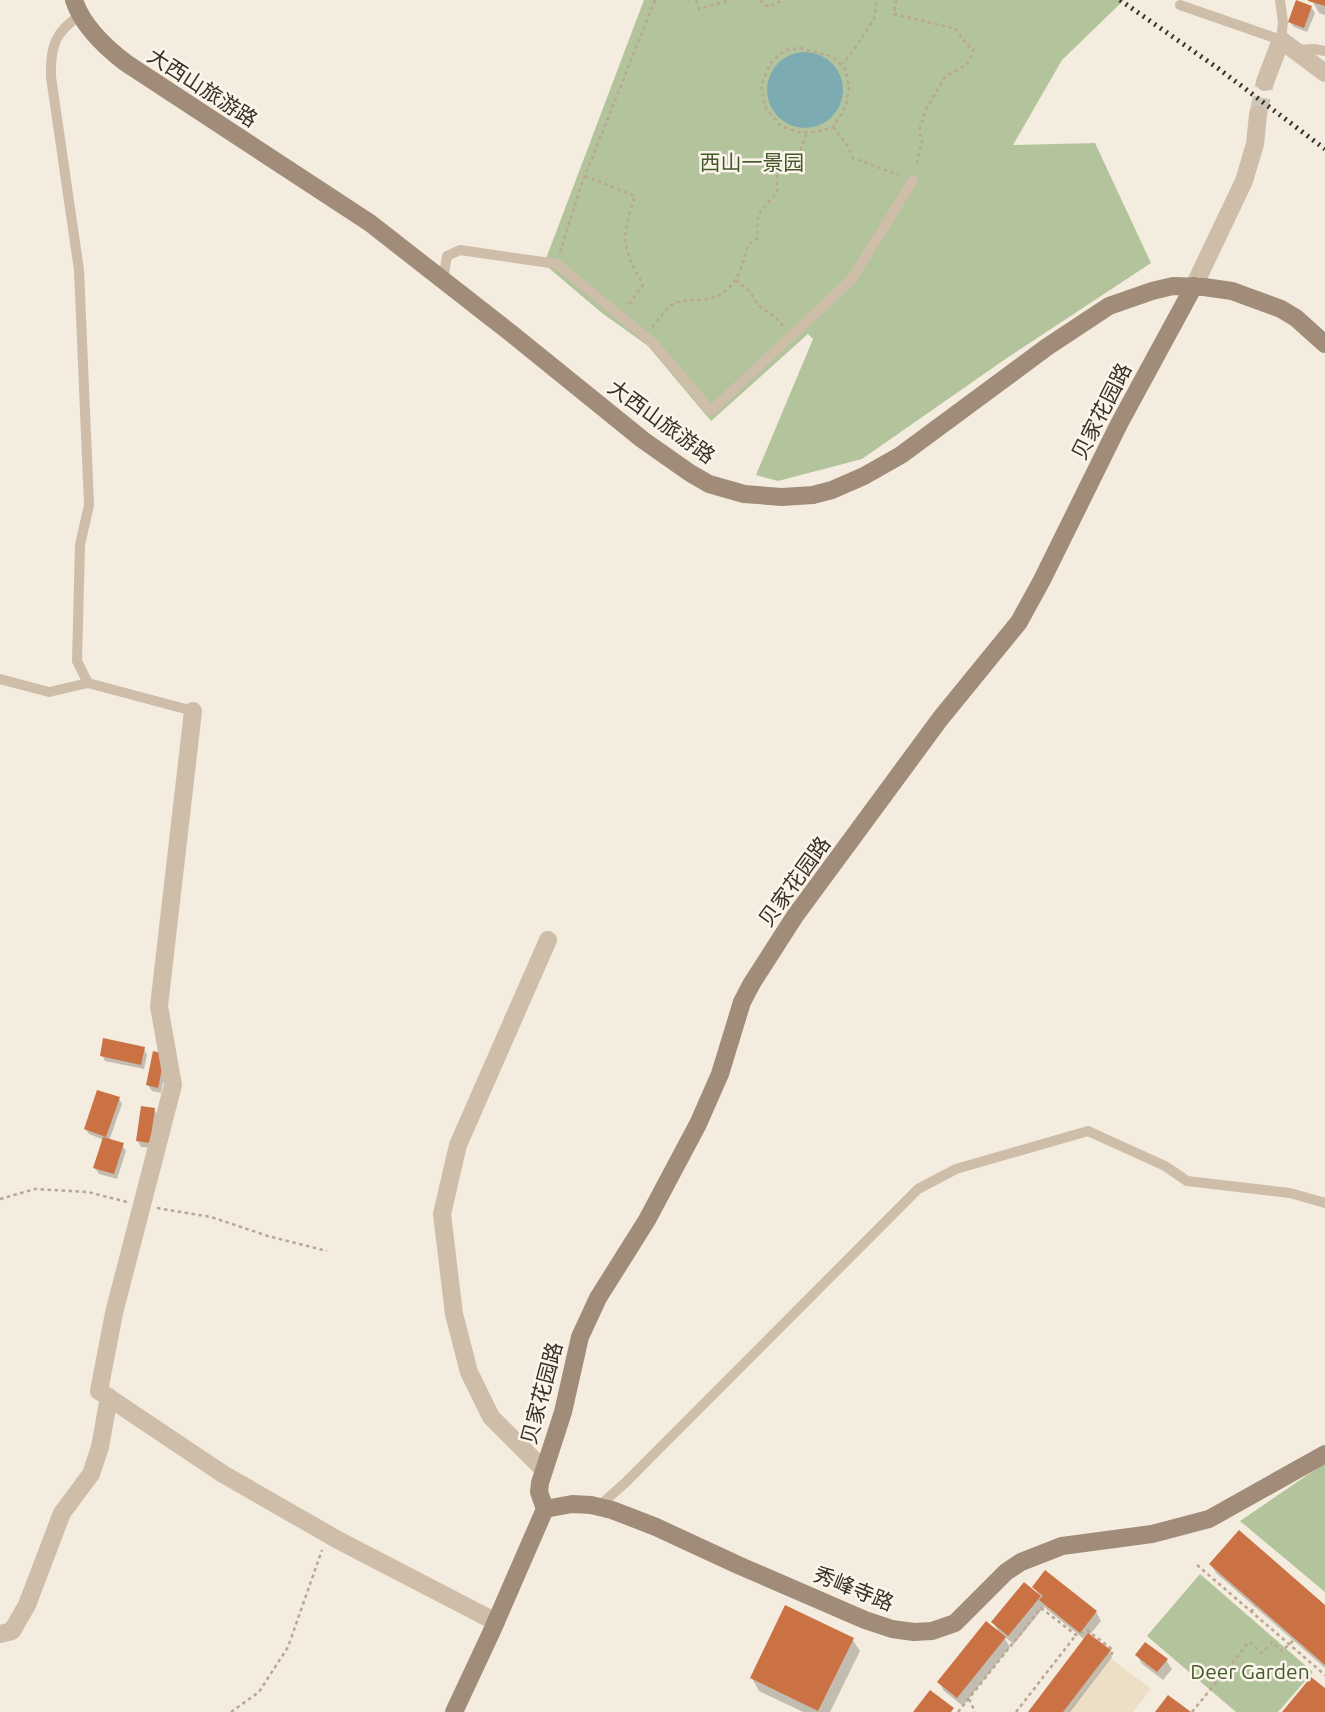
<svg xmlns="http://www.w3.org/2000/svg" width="1325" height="1712" font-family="Ubuntu,'Noto Sans SC',sans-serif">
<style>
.green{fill:#b3c49d}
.plaza{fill:#ecdfc5}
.water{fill:#7cabb2}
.shadow{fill:#0003}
.building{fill:#cb7245}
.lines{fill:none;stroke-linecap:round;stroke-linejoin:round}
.street-tunnel{stroke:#cfc6ba;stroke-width:18;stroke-dasharray:18 9;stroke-linecap:butt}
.path{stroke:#b9a793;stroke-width:2.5;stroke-dasharray:3.5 3.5;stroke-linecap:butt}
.lane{stroke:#cdbda9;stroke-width:10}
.street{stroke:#cdbda9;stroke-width:18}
.secondary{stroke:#a18c7a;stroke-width:18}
.rail{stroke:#3a3029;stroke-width:5;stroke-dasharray:2 5;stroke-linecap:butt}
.labels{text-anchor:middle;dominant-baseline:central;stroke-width:5;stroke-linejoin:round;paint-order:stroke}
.street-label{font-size:21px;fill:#3a3029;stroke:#fbf5eb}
.park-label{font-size:21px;fill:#44592c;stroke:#fbf5eb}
</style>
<rect width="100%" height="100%" fill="#f4ecde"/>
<path class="green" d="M644 0H1124L1062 60 1013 145 1095 143 1151 263 1004 360 862 459 778 481 756 475 813 339 808 334 711 421 648 346 602 313 544 264Z
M1325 1463V1592L1240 1521Z
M1200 1574 1313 1672 1278 1712H1236L1147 1636Z"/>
<path class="plaza" d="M1110 1658 1151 1689 1133 1712H1068Z"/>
<path class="water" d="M767 90a38 38 0 1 1 76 0a38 38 0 1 1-76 0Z"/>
<path class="shadow" d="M1312 0H1325V15L1319 13Z
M1311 7 1315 13 1307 32 1294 27 1290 22Z
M144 1049 147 1055 144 1069 105 1061 102 1055Z
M167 1061 161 1093 152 1091 148 1085Z
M119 1099 122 1104 109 1141 122 1145 126 1151 117 1179 99 1174 95 1168 104 1140 89 1134 85 1129Z
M154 1109 157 1115 152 1148 141 1147 138 1141Z
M1211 1564 1325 1607V1668L1216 1573Z
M1034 1587 1096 1612 1101 1621 1089 1636 1109 1651 1112 1657 1070 1712H1030L1085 1640 1044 1607 1014 1644 1003 1636 1010 1647 963 1706 944 1691 939 1682 1000 1634 993 1622 1040 1597Z
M852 1639 860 1651 830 1712H803L759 1691 752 1678Z
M1137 1655 1166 1660 1172 1669 1163 1680 1142 1664Z"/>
<path class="building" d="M1296 0 1312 6 1304 28 1288 22Z
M1325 0V6L1308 1V0Z
M103 1038 145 1047 141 1065 100 1056Z
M153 1051 165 1054 158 1088 146 1085Z
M97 1090 120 1097 106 1137 84 1129Z
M141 1106 155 1108 150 1143 136 1141Z
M103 1137 124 1143 114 1174 93 1168Z
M1239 1530 1325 1605V1665L1209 1564Z
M1045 1570 1097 1611 1080 1633 1039 1600 1043 1596 1032 1587Z
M1024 1582 1041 1596 1008 1636 991 1622Z
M785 1605 854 1638 818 1711 750 1678Z
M986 1621 1006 1637 957 1698 937 1682Z
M1088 1633 1111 1650 1099 1665 1063 1712H1028Z
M1145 1642 1168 1659 1157 1672 1135 1655Z
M1311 1677 1325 1688V1712H1282Z
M930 1690 954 1708 951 1712H913Z
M1168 1695 1191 1712H1155Z"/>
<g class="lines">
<path class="street-tunnel" d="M1258 115 1265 82"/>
<path class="path" d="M688 0H689
M696 0 699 9 731 0
M760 0 768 7 783 0
M896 0 894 14 956 29 967 45 974 49 967 64 945 77 926 109 919 131 922 141 916 167
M800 48 833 57 846 70 849 87 846 106 833 127 817 132H798L781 126 765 107 761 86 770 64 785 50Z
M841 65 851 54 874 19 877 0
M833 127 847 145 853 158 899 175
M585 176 635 196C621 239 621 245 643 285L627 307
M560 252 581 186 655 0
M736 280 749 291 759 306 776 318 783 326
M652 327C659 320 666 308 675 303 685 299 698 301 708 299 735 293 742 269 748 245L758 238C755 212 760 212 777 193V167L783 161 798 157 807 132
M0 1199 35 1189 88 1192 127 1202
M157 1208 211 1217 268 1236 327 1251
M1197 1565 1325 1675
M1251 1612 1256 1605
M969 1699 975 1712
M231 1712 259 1692 288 1647 322 1550
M958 1712 1041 1608 1076 1635 1087 1630 1113 1650 1110 1658
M1016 1712 1076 1635
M1192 1712 1249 1642 1262 1653 1272 1642 1282 1651 1295 1639"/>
<path class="lane" d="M1180 5 1281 40 1283 22 1280 0
M81 15C55 31 50 47 51 77L79 270 89 505 80 545 77 661 88 683 193 711
M1298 50 1314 49 1325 51
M443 280 447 256 460 250 557 264 653 343 711 411 852 279 913 180
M0 679 49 692 88 683
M598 1507 625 1483 918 1189 956 1169 1088 1131 1165 1166 1187 1181 1290 1193 1325 1203"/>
<path class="street" d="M1265 82 1281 40 1325 73
M1194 286 1244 181 1255 144 1258 115
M193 711 159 1006 173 1085 114 1313 99 1391 223 1474 338 1540 496 1622
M544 1470 491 1417 469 1372 454 1314 442 1214 458 1145 548 940
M0 1634 12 1631 27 1605 62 1513 91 1474 100 1447 109 1397"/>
<path class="secondary" d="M74 0C82 25 105 47 126 63L370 223 512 334 643 440 690 473 709 484 744 494 782 497 813 495 832 490 864 476 901 455 1047 347 1109 306 1152 291 1173 286 1204 287 1232 291 1281 309 1296 318 1325 344
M545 1509 572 1504 591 1505 612 1510 656 1527 738 1565 865 1620 892 1629 914 1632 932 1631 955 1623 1006 1572 1021 1562 1062 1546 1152 1534 1209 1519 1325 1454
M454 1712 491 1633 545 1509 539 1492 540 1483 563 1412 580 1337 598 1298 647 1220 698 1124 720 1074 742 1002 752 983 795 916 940 719 1019 622 1042 580 1119 424 1194 286"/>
<path class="rail" d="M1120 0 1219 69 1325 149"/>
</g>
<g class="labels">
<g class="street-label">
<text transform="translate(203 87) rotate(33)">大西山旅游路</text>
<text transform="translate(1101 411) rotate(-63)">贝家花园路</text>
<text transform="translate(662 421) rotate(36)">大西山旅游路</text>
<text transform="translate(794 881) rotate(-54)">贝家花园路</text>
<text transform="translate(541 1393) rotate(-75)">贝家花园路</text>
<text transform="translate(854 1588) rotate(22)">秀峰寺路</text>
</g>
<g class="park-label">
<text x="752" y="162">西山一景园</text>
<text x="1250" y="1671">Deer Garden</text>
</g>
</g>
</svg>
